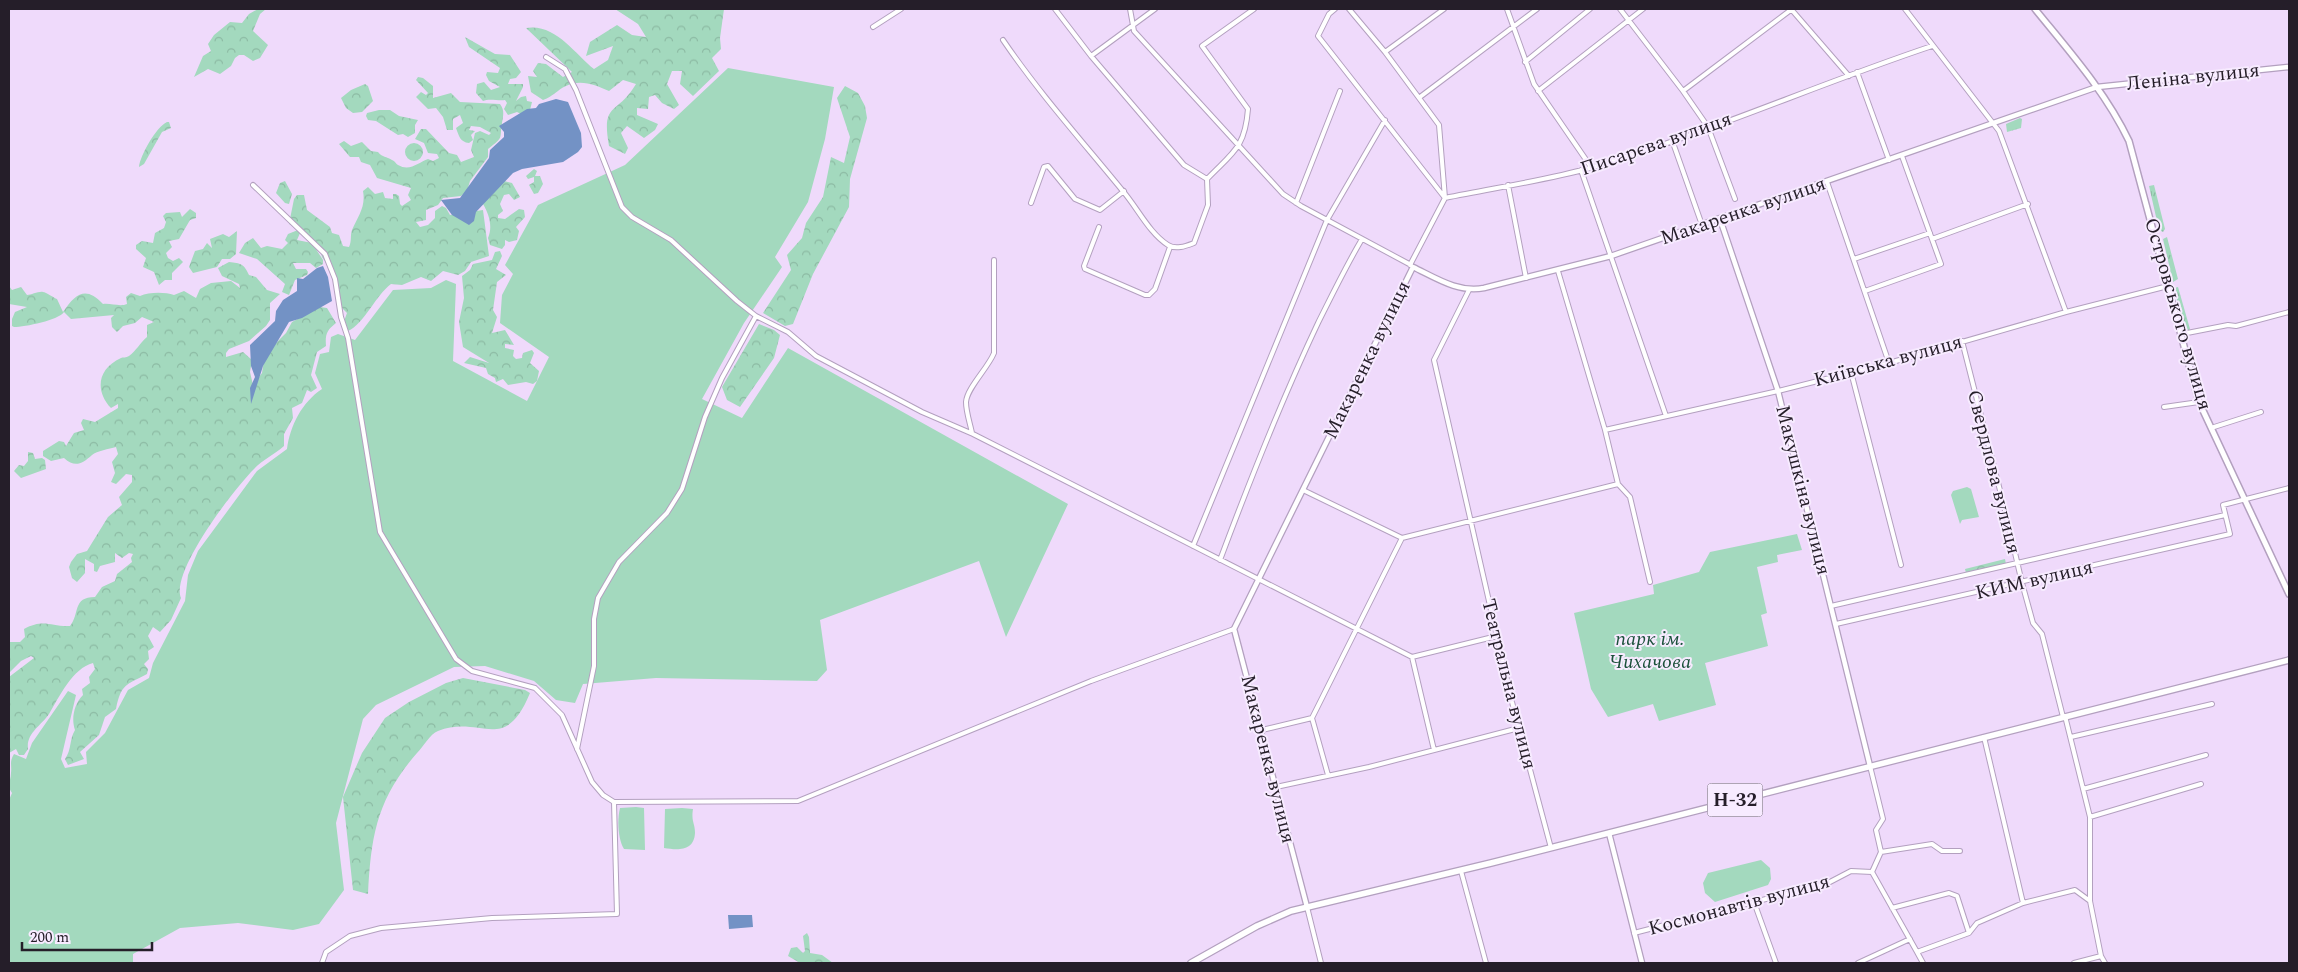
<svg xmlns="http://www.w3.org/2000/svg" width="2298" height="972" font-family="Spectral,serif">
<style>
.grass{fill:url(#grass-tufts)}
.forest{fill:url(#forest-crowns)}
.green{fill:#a3d9be}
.water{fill:#7392c5}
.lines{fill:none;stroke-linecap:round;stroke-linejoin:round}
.minor-casing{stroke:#b3a0bf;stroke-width:6}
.tertiary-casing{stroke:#b3a0bf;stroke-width:7}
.secondary-casing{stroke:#b3a0bf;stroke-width:8}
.primary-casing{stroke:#b3a0bf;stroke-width:8}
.minor{stroke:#fff;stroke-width:4}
.tertiary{stroke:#fff;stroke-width:4.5}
.secondary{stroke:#fff;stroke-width:5}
.primary{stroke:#fff;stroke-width:5.5}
.labels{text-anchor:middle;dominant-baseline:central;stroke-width:4;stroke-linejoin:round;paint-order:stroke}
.shield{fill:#f7ebff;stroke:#645c69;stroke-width:1}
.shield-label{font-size:19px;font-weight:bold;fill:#251e29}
.street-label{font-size:20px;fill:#251e29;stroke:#f7ebff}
.park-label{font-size:20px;font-style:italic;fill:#1a503a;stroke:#f7ebff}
</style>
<defs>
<pattern id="grass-tufts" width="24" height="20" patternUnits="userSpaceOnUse" patternTransform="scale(1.25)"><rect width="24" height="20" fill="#a3d9be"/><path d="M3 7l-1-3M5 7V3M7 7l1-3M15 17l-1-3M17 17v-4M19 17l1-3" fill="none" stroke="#8cbaa3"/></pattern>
<pattern id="forest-crowns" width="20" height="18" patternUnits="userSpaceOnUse" patternTransform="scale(1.25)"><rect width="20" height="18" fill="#a3d9be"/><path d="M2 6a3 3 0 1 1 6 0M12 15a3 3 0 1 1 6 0" fill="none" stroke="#8cbaa3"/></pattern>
</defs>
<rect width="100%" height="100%" fill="#efdafb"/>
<path class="grass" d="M2020 118 2022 119 2021 128 2007 132 2006 124Z
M2154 185 2165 229 2163 232 2159 230 2149 186Z
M2167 237 2178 279 2173 282 2163 239Z
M2178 287 2190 329 2188 331 2184 329 2174 288Z"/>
<path class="forest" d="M258 9H266L260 14 253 31 268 45 260 58 253 61 244 55H239L235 58 231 66 220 74 208 69 194 77 203 56 211 51 208 44 214 35 230 22 242 23 249 14Z
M615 9H724L720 38 721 49 712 58 719 71 693 96 680 84 682 71H672L667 84 679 105 674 109 662 103 655 95 649 97 648 109 637 108V115L658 124 655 130 644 138 627 126 621 133 628 148 625 154 609 146C601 101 617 116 636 84L623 80 609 91C595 85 581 79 566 86 557 90 554 96 543 100L531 92 528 76 537 77 533 71 538 63 546 64 563 77 572 72 526 28C555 23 574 53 594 69L608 60 613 46 586 56 590 42 617 25 632 35 646 37 638 24Z
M465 37 495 54 510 55 521 72 516 78 510 79 508 84H523V87L516 101 521 97 526 96 527 101 532 102 530 110 521 114 517 112 508 115 504 109 507 103 505 100C498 101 489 98 483 101L476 93 477 84 484 82 491 90 500 87 489 81 486 75 487 72 498 73 500 68 469 47Z
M418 77 423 78 433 86V98L451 93 460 102 500 104C505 111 503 115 502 123 499 139 505 136 488 149V157L470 181 467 191 461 196 443 198 438 205 426 210V220L416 222 420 227 428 225 435 218V211L442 206 446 208 450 215 483 210 489 256 471 262 465 271 458 275 443 271 431 281 421 277 402 285 391 284C376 295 364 324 348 331L343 324 347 313 340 306 333 273 322 257 320 249 299 229 289 224 294 199 297 195H304L307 210 330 227 332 233 339 235 343 246 349 247C352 241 350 235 352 230 358 216 366 207 363 191L368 187 375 194 383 192 385 198 393 199V194H396L399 196 400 204 402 206 411 200 408 195 411 188 377 178 370 165 361 162 359 157H350L339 144 344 141 351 146 362 142 371 151 378 152C383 158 386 156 392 160 395 161 396 164 398 165 410 172 419 162 428 159L433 161 439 158 437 154 428 153 424 143 415 139 421 129H426L449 153 457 155 461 162 474 157 471 150 475 133 480 131 489 135 491 133 480 127 471 126 469 130 475 131 471 135 473 140 469 143C460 142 459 136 456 128L463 123 460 115 453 119V130H447L443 117 436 108 428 109 416 97 421 92 426 95 428 93 416 80Z
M365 84 368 86 373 101 362 112 353 113 346 108 341 98 351 90Z
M845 86 858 93 865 106 867 118 850 179 849 207 813 274 793 324 785 326 763 313 791 270 787 255 802 238 806 223 823 197 831 157 844 163 850 137 837 98Z
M379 110H390L399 116 418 120 415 125V133L408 137 403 134 398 135 376 121 368 120 366 116 367 113Z
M167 122H169L171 128 162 132 144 164 139 167C140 156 156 127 167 122Z
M405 152a9 9 0 1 1 18 0a9 9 0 1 1-18 0Z
M534 169 537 171 535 176H540L543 184 538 193 534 194 529 185 534 182V177L528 179 526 176Z
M285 181 292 194 289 204 285 203 276 193 280 183Z
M504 181 512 183 520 197 514 200 509 194 504 195 500 204 503 211 498 215V218L505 219 519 209 524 210 525 217 516 227 519 231 517 240 509 242 505 240V245L502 249 490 245 488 238C493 227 489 214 483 204L496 186Z
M190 209 196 213V218L190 220 179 239 169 241 172 247 166 253 168 258 173 261 179 258 183 262 172 273V280H165L159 285 154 272 143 267 146 258 136 249V245L142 241 153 243 155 233 164 228 166 222 163 216 166 213 180 212 182 217Z
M298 230 300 233 297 240 312 243 323 260V264L316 268 310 263H293L296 269H306L308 272 307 275 295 280 289 295 282 292 285 284 257 259 239 253 245 243 253 238 261 248 267 246 282 249 288 243 285 240 288 234Z
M237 231 236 254 230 259H222L217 267 193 273 189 267 195 251 203 249 207 243 212 248 210 239 223 234 229 237Z
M500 251 502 256 496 269 506 275 497 282 493 310 497 317 492 333 505 330 514 345 505 344V348L514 350 513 356 516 359 522 358 523 353 532 350 534 353 530 363 539 371 537 381 533 384 526 382 508 385 503 379 496 382 495 378 488 374 486 368 464 363 470 357 489 363 463 347 459 322 464 298 462 276 470 270 473 264 492 260 495 252Z
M229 262C241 263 244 264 249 275L256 277 267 290 280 294 270 303V320L266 326 249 341 229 349 226 353V357L243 352 252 360 250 372 253 385 262 373 265 354 286 333 292 322 320 307 327 308 336 323C327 330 325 334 326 346L317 352 311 375 317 388 311 392 307 390 302 403 292 408 293 418 284 434V446C275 454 262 460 254 469 234 489 170 572 181 598L171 620 160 632 153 627 148 636 154 647 148 651 149 659 144 664 148 669 147 674C126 685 121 684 116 709L105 717 99 735 80 752 84 759 68 765 65 759C72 749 69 740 75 730 71 719 74 704 83 695L82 689 90 683 89 677 95 669 93 663C73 668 59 697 49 714 41 726 26 733 28 749L24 755H19L16 749 9 753V677L34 658 31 656 21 661 9 673V642H20L25 637 24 629C44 618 51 627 70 626 80 614 72 597 95 597L102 587 115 581 117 574 132 562 131 558 133 554 129 553 122 558 115 553V562L100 566 97 572 94 571V564L85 559V573L77 582 72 578 69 567 71 562 77 554 87 551 108 517 122 505 119 497 132 482V475L126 474 116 484 111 482 115 473 112 462 118 454 116 447C109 449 97 451 92 455 82 464 75 468 64 458L51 461 43 456V451L59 441 64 442 66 446 74 433 84 430 81 423 83 419 95 422 118 408V404L111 408C95 391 97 369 121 358 123 357 126 358 129 356 136 351 140 343 147 337V325L154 322 142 317 135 323 123 326 117 332 112 327 111 318 114 315 71 319 64 312C59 320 25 327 14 327L12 326V319L15 312 27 307 9 304V286L12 290 21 287 27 295C31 295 39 291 43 292 46 292 54 298 57 299L63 312C76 293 86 286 103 304 111 303 120 307 127 304L126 297 131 293 140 296C149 292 165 292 174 295L184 291 196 298 200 289 211 283 231 281 240 288 239 284 222 276 218 268Z
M759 324 774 330 780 335 774 358 740 407 727 400 722 387Z
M28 452 33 453 35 459 42 458 45 460 46 469 21 478 14 471 19 465 24 466 28 461Z
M2005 559 2006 564 1966 573 1965 569Z
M463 678 525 690 530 693C504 756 481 714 438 731 430 734 423 747 417 753 377 799 371 835 368 894L353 890 343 797 362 753 385 718 409 702 446 683Z
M807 933 809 937 810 953 822 955 833 963H800L788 956 791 948 797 947 803 953 805 951 803 936Z"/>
<path class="green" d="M728 68 834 87 825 139 808 202 775 257 782 267 744 323 702 399 742 418 788 348 1068 504 1006 637 979 561 820 620 827 670 817 681 656 678 583 684 575 703 556 700 534 681 485 666 454 667 376 705 363 719 336 823 344 890 319 924 293 930 238 923 180 928 133 954V963H9V800L12 793C6 785 11 781 11 773 12 765 9 762 14 754L26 759 32 743 68 691 76 695 61 759 65 768 87 764 86 752 105 733 128 690 149 678 153 663 185 601 188 575 198 551 257 471 287 449C290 426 302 402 322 389L315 373 320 354 329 352 331 337 338 334 355 340 393 290 431 288 446 280 456 284 453 361 527 401 549 357 500 323 502 295 513 274 505 265 538 205 625 165Z
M1967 487 1971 489 1979 517 1962 520 1960 524 1951 495 1953 491Z
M1797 534 1802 550 1777 555 1778 562 1757 567 1767 613 1761 615 1768 646 1705 663 1716 705 1659 721 1653 704 1608 717 1591 689 1574 613 1654 594 1653 585 1699 572 1710 552Z
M636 807 644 808 645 850 624 849C618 839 617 820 620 808Z
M682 808 693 809C691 822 695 823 695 833 694 852 677 850 664 848L665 809Z
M1761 860 1770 868 1771 879 1768 885 1715 902 1705 893 1703 883 1708 873Z"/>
<path class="water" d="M556 99 568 102 581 133 582 147 578 152 563 162 522 169 513 173 476 212 474 221 469 225 452 215 441 200 460 198 489 158 490 150 504 137V132L499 126 527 109 536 108 539 104Z
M323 266 328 277 332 301 302 318 289 322 263 366 251 404 250 388 255 377 251 366 250 345 275 321 276 311 283 300 297 291V278L303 279 317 268Z
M728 915H752L753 927 729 929Z"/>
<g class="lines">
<defs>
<path id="minor" d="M1055 9 1091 56 1184 165 1207 179
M1130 9 1134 31 1283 194 1301 206 1411 265
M1335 9 1329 14 1318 36 1445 198
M1349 9 1385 52 1439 125 1445 198
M1507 9 1534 84 1591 167
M1620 9 1683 91 1708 127 1735 199
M1791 9 1849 76
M1905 9 1999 131 2066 312
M873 27 901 9
M1003 40C1039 93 1082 141 1122 190 1137 207 1149 233 1168 245 1176 250 1186 246 1194 243L1208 205 1207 179C1233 152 1245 148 1248 109L1202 46 1254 9
M1385 52 1444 9
M1091 56 1155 9
M546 57 565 69 576 90 622 207 632 217 671 240 737 301 756 316 788 332 816 356 922 412 973 434 1412 657 1434 750
M1525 62 1590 9
M1857 72 1889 160
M1538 91 1643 9
M1683 91 1792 9
M1420 97 1537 9
M1672 140 1702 225
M1581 170 1666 416
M1827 182 1889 363
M253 185 325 254 335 279 341 317 348 338 380 532 456 659 472 671 535 688 562 715 592 782 603 795 614 802 798 801 1091 681 1234 629
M1508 185 1526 278
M1031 203 1044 167 1048 166 1075 199 1100 210 1124 191
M1296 203 1340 91
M1099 227 1084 266 1085 269 1145 295H1149L1155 289 1170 247
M1932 239 2028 204
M1854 259 1930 233
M1410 265 1445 198C1493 188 1543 181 1590 168 1706 134 1818 84 1932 46
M1558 271 1605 430 1618 484 1630 497 1650 582
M1469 290 1434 360 1512 702 1551 848
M1865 291 1941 264 1902 156
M2182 334 2228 325 2236 326 2289 312
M1962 341 2006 514 2022 583 2033 623 2042 634 2063 717
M1851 372 1901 565
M2164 407 2199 402
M2211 428 2261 412
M1605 430 1778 391 1889 363 2066 312 2168 286
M972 433C970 423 966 412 966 402 967 388 988 368 994 353V260
M1303 490 1402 538 1618 484
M1193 546 1327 220 1385 120
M1220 560C1250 480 1281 401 1318 323 1332 295 1346 266 1362 239
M1831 606 2225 515
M1836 624 2230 534 2223 505 2289 488
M1412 657 1497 636
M2065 716 2090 817V901L2101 956 2105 963
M1262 730 1312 718
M1984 737 2023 903
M2071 737 2212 704
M577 749 594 666V619L598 598 619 562 667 513 682 489 705 417 722 378 756 316
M1870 766 1883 819 1876 830 1881 852 1872 872 1917 952 1969 933 1977 923 2023 903 2075 890 2090 901
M1328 775 1312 718 1402 538
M1276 787 1369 767 1519 728
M2083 789 2206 755
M2090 817 2201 784
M1881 852 1932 844 1942 851H1960
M1461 871 1486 963
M1754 902 1776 963
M1307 907 1321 963
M1892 908 1949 893 1957 896 1969 933
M1634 933 1828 883 1851 871 1872 872
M1917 952 1923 963
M322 963 326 952 350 936 381 928 492 918 617 914 614 802
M1858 963 1910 939
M2074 963 2101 956"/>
<path id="tertiary" d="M1720 219 1778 391 1870 766
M1609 833 1642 963
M1307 907 1234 629 1413 267C1436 278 1458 293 1484 288L1611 256 2097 87 2289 67"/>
<path id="secondary" d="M2035 9C2069 51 2105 91 2129 141L2199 402 2289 594"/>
<path id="primary" d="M1191 963 1257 926 1291 911 1491 863 2289 660"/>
</defs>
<use href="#minor" class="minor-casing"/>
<use href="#tertiary" class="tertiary-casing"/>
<use href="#secondary" class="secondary-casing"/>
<use href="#primary" class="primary-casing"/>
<use href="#minor" class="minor"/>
<use href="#tertiary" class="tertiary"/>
<use href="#secondary" class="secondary"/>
<use href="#primary" class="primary"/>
</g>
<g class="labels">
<rect class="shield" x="1707.5" y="783.5" width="55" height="33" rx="4"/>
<g class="shield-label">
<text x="1735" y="800">Н-32</text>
</g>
<g class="street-label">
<text transform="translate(2193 77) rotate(-6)">Леніна вулиця</text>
<text transform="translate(1656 144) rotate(-19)">Писарєва вулиця</text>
<text transform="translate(1743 211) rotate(-19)">Макаренка вулиця</text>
<text transform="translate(2178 314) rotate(74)">Островського вулиця</text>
<text transform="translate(1367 360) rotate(-64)">Макаренка вулиця</text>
<text transform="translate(1888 361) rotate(-15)">Київська вулиця</text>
<text transform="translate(1994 472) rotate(76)">Свердлова вулиця</text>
<text transform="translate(1803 490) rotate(76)">Макушкіна вулиця</text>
<text transform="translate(2034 580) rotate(-13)">КИМ вулиця</text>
<text transform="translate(1509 684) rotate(76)">Театральна вулиця</text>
<text transform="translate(1268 759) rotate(76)">Макаренка вулиця</text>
<text transform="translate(1739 905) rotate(-15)">Космонавтів вулиця</text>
</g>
<g class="park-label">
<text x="1650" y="639">парк ім.<tspan x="1650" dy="23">Чихачова</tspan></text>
</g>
</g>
<rect width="2298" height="972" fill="none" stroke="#251e29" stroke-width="20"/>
<path d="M22 942v8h130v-8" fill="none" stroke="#251e29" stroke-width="2.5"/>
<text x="30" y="942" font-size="15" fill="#251e29" stroke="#f7ebff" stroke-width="4" paint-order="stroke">200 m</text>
</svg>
